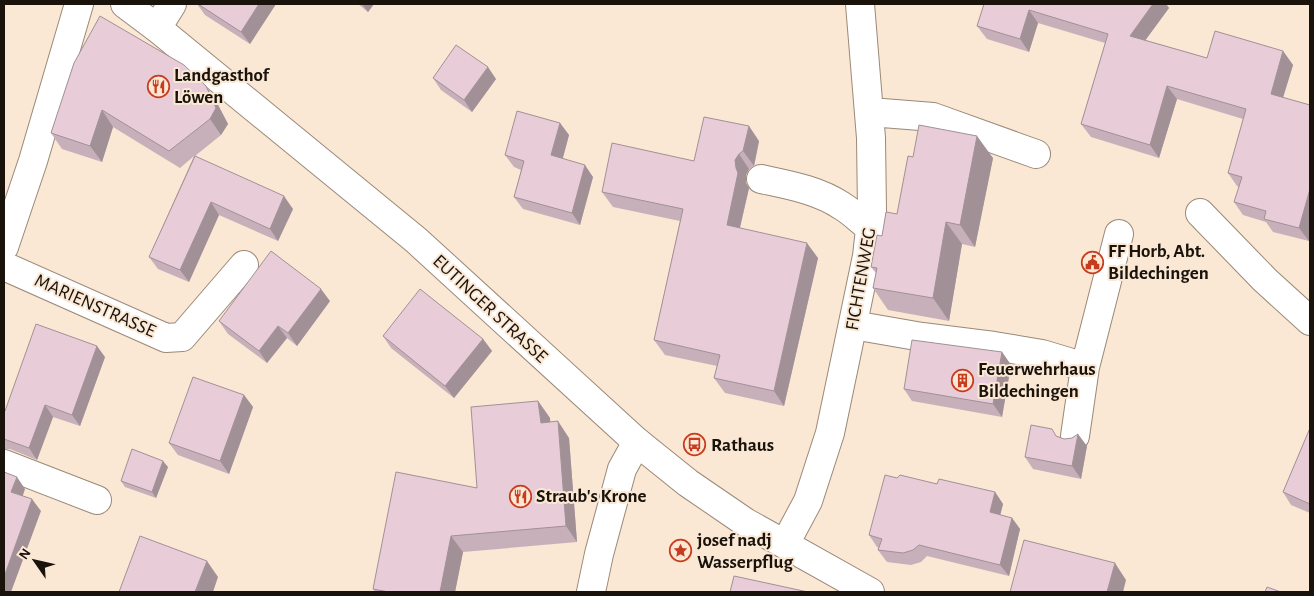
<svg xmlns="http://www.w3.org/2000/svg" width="1314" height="596" font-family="'Alegreya Sans',sans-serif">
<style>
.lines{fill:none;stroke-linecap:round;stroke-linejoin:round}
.minor-casing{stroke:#9a8978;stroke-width:30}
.major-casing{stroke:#9a8978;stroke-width:30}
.minor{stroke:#fff;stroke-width:28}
.major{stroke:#fff;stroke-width:28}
.wall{fill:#c8b0ba}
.shaded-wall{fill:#a29097}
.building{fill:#e8cdd8;stroke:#a29097}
.labels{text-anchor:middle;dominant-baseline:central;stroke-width:4;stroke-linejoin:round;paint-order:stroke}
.poi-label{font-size:19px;font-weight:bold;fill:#19130c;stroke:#fae7d4;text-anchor:start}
.street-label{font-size:19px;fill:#19130c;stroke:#fae7d4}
</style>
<rect width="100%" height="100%" fill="#fae7d4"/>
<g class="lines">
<defs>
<path id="minor" d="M157 28 172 4
M870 112 933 117 1036 154
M761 179C789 185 818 190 842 206 852 212 861 221 870 228
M1200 213 1265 280 1310 321
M4 247 33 161 79 4
M4 266 166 338 182 337 244 265
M853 325 922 337 994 346 1042 354 1085 367 1119 234
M1075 436 1085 367
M4 464 97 500
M785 544 808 501 830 433 867 256 872 211 871 138 860 4
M591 592 599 554 622 469 637 442"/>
<path id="major" d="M125 4 157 28 416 240 637 442 688 483 745 522 870 592"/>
</defs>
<use href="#minor" class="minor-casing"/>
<use href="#major" class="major-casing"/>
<use href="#minor" class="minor"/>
<use href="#major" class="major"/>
</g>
<path class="wall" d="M197 4H276L250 44 205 15Z
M358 4H374L368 12Z
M984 4H1166L1169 8 1145 40 1207 58 1283 51 1293 65 1283 98 1310 105V236L1309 241 1273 232 1266 222 1243 215 1234 202 1239 187 1237 186 1228 173 1243 119 1177 99 1159 158 1091 137 1081 124 1105 43 1038 23 1029 52 987 39 977 26Z
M74 63 206 86 217 103 228 124 221 135 195 156 293 209 278 241 219 215 189 282 158 269 149 257 194 156 180 168 113 127 102 162 62 149 51 133Z
M433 78 496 79 472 112 441 90Z
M560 123 569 135 563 158 593 177 580 225 523 209 514 197 521 170 514 167 505 155Z
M759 141 754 166 749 169 746 175V183L749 188 740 228 818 258 784 406 725 393 714 378 717 366 665 355 654 340 680 221 613 207 602 192 694 161Z
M913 157 993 158 975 247 962 244 949 321 888 310 873 288 876 273 871 267 897 214Z
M330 301 297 346 287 338 267 363 228 334 219 321Z
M383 336 483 339 492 351 454 398 391 348Z
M1002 352 1011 365 1002 417 912 401 904 389Z
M105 357 80 426 53 417 37 460 10 449H4V411H5Z
M244 395 253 407 229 474 178 455 169 443Z
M538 401 550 418V422L569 438 577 542 463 552 455 592H375L373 589 477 488Z
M1310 428V513L1291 505 1283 492Z
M1057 436 1064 439 1087 446 1081 479 1033 469 1025 457Z
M168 467 156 498 125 487 121 481Z
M897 478 995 492 1003 504 1000 515 1012 518 1020 529 1009 576 927 556 921 562 911 565 887 562 878 550 879 548 877 547 869 535Z"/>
<path class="shaded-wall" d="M259 4H276L250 44 241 32Z
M362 4H374L368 12Z
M1153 4H1166L1169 8 1139 49 1130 36Z
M1029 10 1038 23 1029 52 1020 39Z
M1283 51 1293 65 1280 107 1271 94Z
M488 67 496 79 472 112 464 100Z
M206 86 217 103 228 124 221 135 210 119Z
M1167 86 1177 99 1159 158 1150 145Z
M102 110 113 127 102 162 90 146Z
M560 123 569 135 560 168 551 155Z
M749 126 759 141 754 166 743 151Z
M977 136 993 158 975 247 960 225Z
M739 154 749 169 746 175V183L749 188 737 240 727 225 736 168 735 160Z
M585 165 593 177 580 225 572 213Z
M1310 189V236L1309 241 1299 228Z
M284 196 293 209 278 241 270 229Z
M211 202 219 215 189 282 180 270Z
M946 222 962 244 949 321 933 298Z
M807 243 818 258 784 406 774 391Z
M321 289 330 301 297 346 288 333Z
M278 326 287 338 267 363 259 351Z
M483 339 492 351 454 398 445 386Z
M97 346 105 357 80 426 72 415Z
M1002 352 1011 365 1002 417 993 404Z
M244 395 253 407 229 474 220 461Z
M538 401 550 418 552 439 541 423Z
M45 405 53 417 37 460 29 448Z
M558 421 569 438 577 542 566 526Z
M1078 434 1087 446 1081 479 1072 466Z
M163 461 168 467 156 498 152 492Z
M17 477 25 489 20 504 11 492Z
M995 492 1003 504 998 524 990 512Z
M32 499 41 511 11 592H4V577Z
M1012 518 1020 529 1009 576 1000 565Z
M451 536 463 552 455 592H440Z
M207 561 218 577 213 592H195Z
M1115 563 1126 580 1123 592H1107Z"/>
<path class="building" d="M198 4H259L241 32Z
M984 4H1153L1130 36 1207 58 1215 31 1283 51 1271 94 1310 105V189L1299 228 1264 219 1266 211 1234 202 1242 177 1228 173 1246 109 1167 86 1150 145 1081 124 1108 34 1029 10 1020 39 977 26Z
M100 16 184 65 206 86 216 108 210 119 169 151 102 110 90 146 51 133 74 63Z
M456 45 488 67 464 100 433 78Z
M517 111 560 123 551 155 585 165 572 213 514 197 524 161 505 155Z
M704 117 749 126 743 151 739 154 735 160 736 168 738 173 727 225 807 243 774 391 714 378 720 355 654 340 683 209 602 192 612 143 694 161Z
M919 125 977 136 960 225 946 222 933 298 873 288 877 268 871 267 877 235 882 236 886 212 897 214 908 156 913 157Z
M195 156 284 196 270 229 211 202 180 270 149 257Z
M271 251 321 289 288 333 278 326 259 351 219 321Z
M420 289 483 339 445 386 383 336Z
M36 324 97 346 72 415 45 405 29 448 4 439V411H5Z
M912 340 1002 352 993 404 904 389Z
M193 377 244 395 220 461 169 443Z
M538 401 541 423 558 421 566 526 451 536 440 592H389L373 589 396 472 477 488 471 407Z
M1031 425 1052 429 1056 436 1064 439 1072 438 1078 434 1072 466 1025 457Z
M1310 428V504L1283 492Z
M132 449 163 461 152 492 121 481Z
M4 472 17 477 11 492 32 499 4 577Z
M885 475 897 478 900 475 937 484 939 479 995 492 990 512 1012 518 1000 565 919 545 913 550 903 553 878 550 882 539 869 535Z
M140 536 207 561 195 592H119Z
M1024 540 1115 563 1107 592H1010Z
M734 576 808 592H730Z
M1267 587 1281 592H1265Z"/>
<defs>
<symbol id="restaurant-ring" viewBox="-11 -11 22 22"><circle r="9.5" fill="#fae7d4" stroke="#c63c1e" stroke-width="1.5"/><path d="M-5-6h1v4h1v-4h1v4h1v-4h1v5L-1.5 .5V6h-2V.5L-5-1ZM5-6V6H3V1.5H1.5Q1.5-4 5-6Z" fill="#c63c1e"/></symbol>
<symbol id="civic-ring" viewBox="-11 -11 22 22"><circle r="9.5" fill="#fae7d4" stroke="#c63c1e" stroke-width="1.5"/><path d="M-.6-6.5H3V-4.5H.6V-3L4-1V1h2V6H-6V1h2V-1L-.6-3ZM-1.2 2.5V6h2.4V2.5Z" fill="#c63c1e"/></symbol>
<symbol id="building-ring" viewBox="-11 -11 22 22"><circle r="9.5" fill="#fae7d4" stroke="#c63c1e" stroke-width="1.5"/><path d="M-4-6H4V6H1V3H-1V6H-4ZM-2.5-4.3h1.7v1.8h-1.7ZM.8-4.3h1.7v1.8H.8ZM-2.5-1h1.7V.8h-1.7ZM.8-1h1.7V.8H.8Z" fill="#c63c1e"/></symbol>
<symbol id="bus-ring" viewBox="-11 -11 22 22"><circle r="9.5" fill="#fae7d4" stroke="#c63c1e" stroke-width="1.5"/><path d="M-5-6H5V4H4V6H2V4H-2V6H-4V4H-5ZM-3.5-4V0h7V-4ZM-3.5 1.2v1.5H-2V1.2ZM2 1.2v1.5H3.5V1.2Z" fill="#c63c1e"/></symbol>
<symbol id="sight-ring" viewBox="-11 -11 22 22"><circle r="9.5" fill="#fae7d4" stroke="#c63c1e" stroke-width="1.5"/><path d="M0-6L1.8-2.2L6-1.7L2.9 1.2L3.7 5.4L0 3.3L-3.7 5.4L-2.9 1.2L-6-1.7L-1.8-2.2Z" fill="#c63c1e"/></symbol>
</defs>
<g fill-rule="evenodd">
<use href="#restaurant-ring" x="146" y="74" width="25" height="25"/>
<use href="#civic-ring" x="1080" y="250" width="25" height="25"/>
<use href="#building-ring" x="950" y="368" width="25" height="25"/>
<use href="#bus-ring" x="682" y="432" width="25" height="25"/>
<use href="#restaurant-ring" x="508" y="484" width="25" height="25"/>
<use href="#sight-ring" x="668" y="538" width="25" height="25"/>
</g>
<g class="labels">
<g class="poi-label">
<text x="174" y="75">Landgasthof<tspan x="174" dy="22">Löwen</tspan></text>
<text x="1108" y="251">FF Horb, Abt.<tspan x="1108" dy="22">Bildechingen</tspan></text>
<text x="978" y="369">Feuerwehrhaus<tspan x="978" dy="22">Bildechingen</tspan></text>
<text x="711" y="445">Rathaus</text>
<text x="536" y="496">Straub's Krone</text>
<text x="697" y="540">josef nadj<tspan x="697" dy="22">Wasserpflug</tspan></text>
</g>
<g class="street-label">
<text transform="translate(861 279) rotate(-80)">FICHTENWEG</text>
<text transform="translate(95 306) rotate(24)">MARIENSTRASSE</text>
<text transform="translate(490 309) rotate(43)">EUTINGER STRASSE</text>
</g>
</g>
<rect width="1314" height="596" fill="none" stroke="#19130c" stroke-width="10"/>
<g transform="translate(35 561) rotate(304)" stroke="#fae7d4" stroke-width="4" paint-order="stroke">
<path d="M0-4L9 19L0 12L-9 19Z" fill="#19130c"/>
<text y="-8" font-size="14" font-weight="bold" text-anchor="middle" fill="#19130c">N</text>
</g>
</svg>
